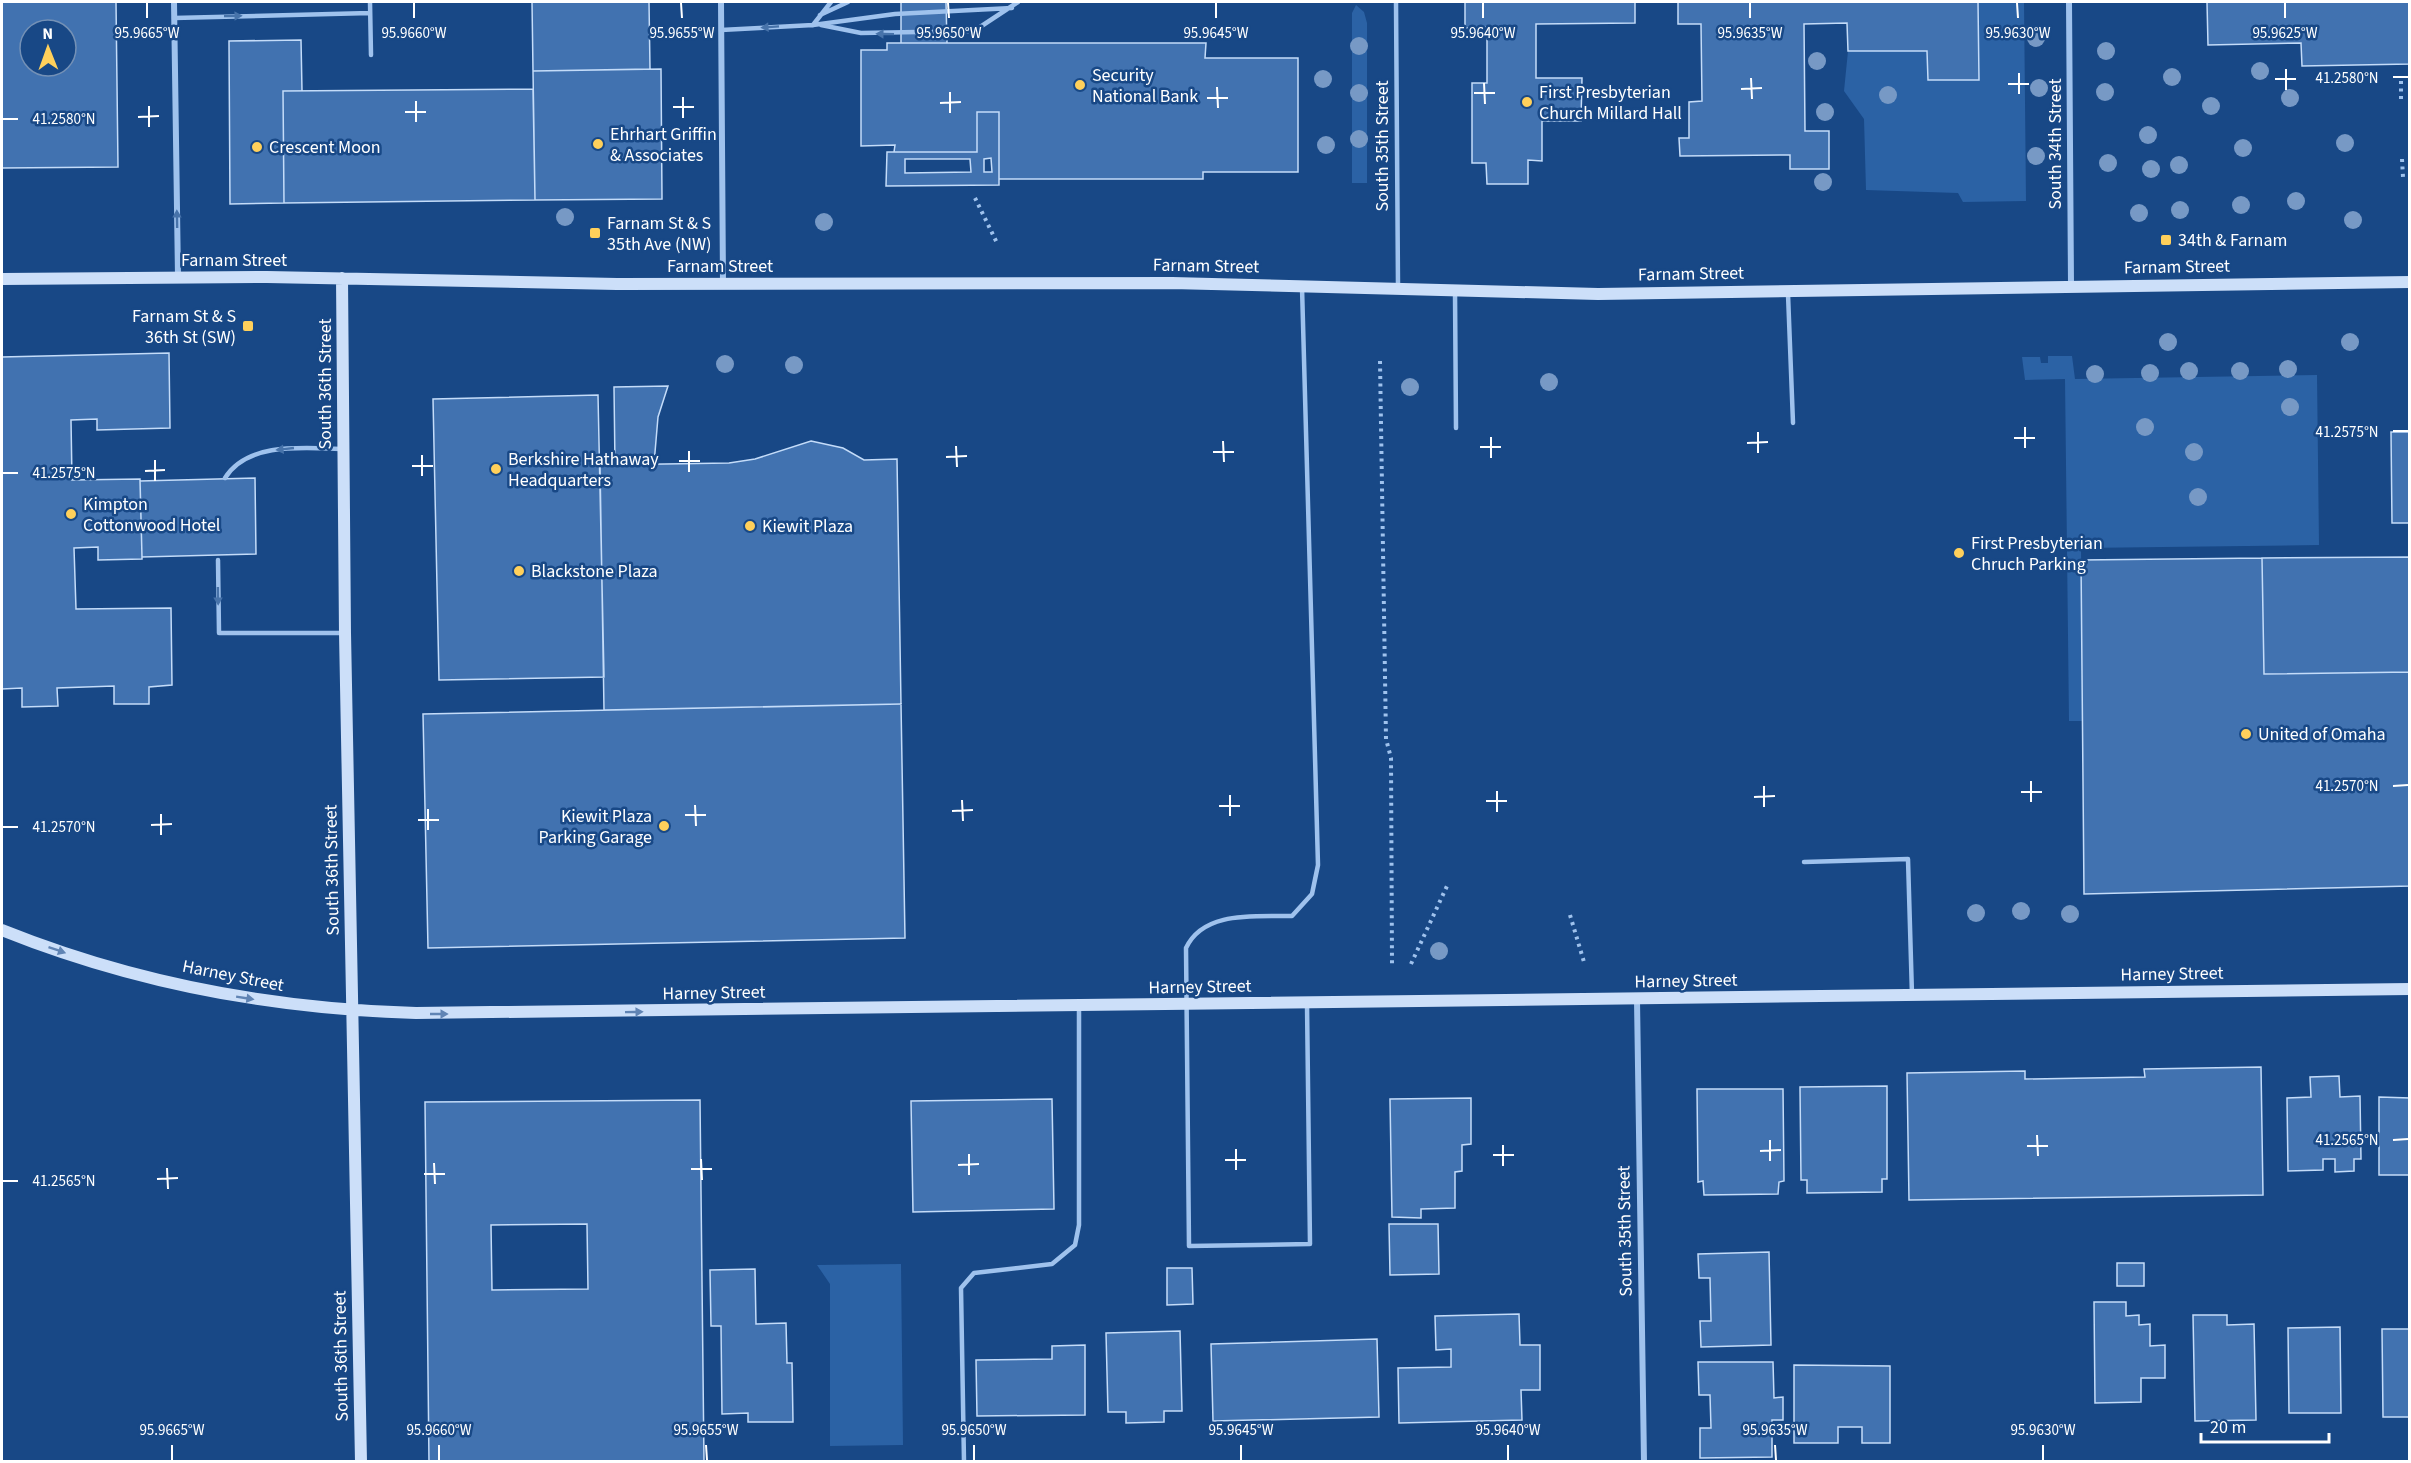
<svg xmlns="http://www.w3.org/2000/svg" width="2411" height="1463" font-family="'Source Sans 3',sans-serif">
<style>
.green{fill:#2b62a5}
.building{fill:#4172b0;stroke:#c4dcf9;stroke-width:1.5;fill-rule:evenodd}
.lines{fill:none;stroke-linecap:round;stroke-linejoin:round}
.path{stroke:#9fc2ed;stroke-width:4;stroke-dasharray:3 4.5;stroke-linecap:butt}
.lane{stroke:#9fc2ed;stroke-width:4.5}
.street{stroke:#9fc2ed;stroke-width:6}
.secondary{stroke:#ccdff9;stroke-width:12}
.tree{fill:#7799c5}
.oneway{fill:#4773aa}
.oneway2{fill:#6084b4}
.ticks{fill:none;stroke:#fff;stroke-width:2}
.poi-dot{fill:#ffd05b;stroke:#184886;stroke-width:2}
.labels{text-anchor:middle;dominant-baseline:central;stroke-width:5;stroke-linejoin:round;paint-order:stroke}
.poi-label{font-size:18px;fill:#fff;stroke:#184886;text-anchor:start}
.street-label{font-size:18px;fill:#fff;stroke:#184886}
.ticks-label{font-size:15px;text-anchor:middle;fill:#fff;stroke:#184886;stroke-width:5;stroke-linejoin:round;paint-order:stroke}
</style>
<rect width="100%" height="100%" fill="#184886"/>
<path class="green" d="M1978 2H2024L2026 201 1963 202 1958 193 1866 190 1864 119 1844 91 1848 51H1927L1928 80H1979Z
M1356 5 1364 12 1367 23V183H1352V13Z
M2048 356H2072L2075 379 2317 375 2319 545 2081 548 2083 721H2069L2065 379 2025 380 2022 357H2040L2041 363H2048Z
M901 1264 903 1445 830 1446V1284L817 1265Z"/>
<path class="building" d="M2 2H116L118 167 2 168ZM30 30H66V66H30Z
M532 2H649L650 69 533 71Z
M901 2H946L947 43H901Z
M1465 2H1635V23L1536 24V78H1582L1581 121H1542V161L1528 160V184H1487L1486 163H1472V83H1487V27L1465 28Z
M1678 2H1978L1979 80H1928L1927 51H1848L1847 23 1804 24 1805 131H1829V169H1790V155L1680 156 1679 138H1689V102L1702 101 1701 24H1678Z
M2207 2H2410V64L2302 66 2301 43 2208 45Z
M301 40 302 91H283L284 203 230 204 229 41Z
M887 43H1206L1205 58H1298V172H1203V179H999V112H977V152H894L895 145 861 146V50H887Z
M661 69 662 199 535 200 533 71Z
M533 89 535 200 284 203 283 91Z
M977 112H999V185L886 186 887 152H977ZM991 158 992 172H984V159ZM905 159H970L971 172 905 173Z
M169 353 170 428 97 430V419L71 420 72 480 140 479 142 557V559L98 560V547L74 548 76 609 171 608 172 685 149 687V704H114V686L57 688 58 706 22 707V688L2 689V357Z
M668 386 658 417 654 464 615 465 614 387Z
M598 395 604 677 439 680 433 399Z
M2391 432H2410V523H2392Z
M811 441 843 448 864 460 897 459 901 704 604 710 600 465 729 463 755 459Z
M255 478 256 554 142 557 140 481Z
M2410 557V672L2264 674 2262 558Z
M2262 558 2264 674 2410 672V886L2084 894 2081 560Z
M901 704 905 938 428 948 423 714Z
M2261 1067 2263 1195 1909 1200 1907 1073 2025 1071V1079L2145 1077 2144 1069Z
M2339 1076 2340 1097 2360 1096 2361 1159H2354V1171L2335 1172V1159H2323V1170L2288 1171 2287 1098 2311 1097 2310 1077Z
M1887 1086V1179H1882V1192L1807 1193V1180H1801L1800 1087Z
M1697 1089H1783L1784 1181 1779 1182 1778 1194 1704 1195 1703 1181 1698 1182Z
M2379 1097 2410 1098V1175H2379Z
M1471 1098V1144L1462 1145V1171L1455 1172V1208L1421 1209V1218L1392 1217 1390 1099Z
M1052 1099 1054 1209 913 1212 911 1101Z
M700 1100 704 1462H429L425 1102ZM587 1224 588 1289 492 1290 491 1225Z
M1389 1224H1438L1439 1274 1390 1275Z
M1769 1252 1771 1345 1701 1347 1700 1321H1711L1710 1278H1699L1698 1254Z
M2117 1263H2144V1286H2117Z
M1167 1268H1192L1193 1304 1167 1305Z
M755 1269 756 1324 786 1323 787 1363H792L793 1422H748V1413L722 1414 721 1326H711L710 1270Z
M2094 1302H2126V1316L2139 1315V1325L2150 1324V1346L2165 1345V1378H2141V1402L2095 1403Z
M1519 1314 1520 1345H1540V1390H1521L1522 1420 1399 1423 1398 1368 1451 1367V1349L1436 1350 1435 1316Z
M2193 1315H2227V1325L2254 1324 2256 1420 2195 1421Z
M2340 1327 2341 1413H2289L2288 1328Z
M2382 1329H2410V1417H2383Z
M1180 1331 1182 1411H1164V1422L1126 1423V1412H1108L1106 1333Z
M1377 1339 1379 1417 1213 1421 1211 1344Z
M1085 1345V1415L977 1416 976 1360 1052 1359V1346Z
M1698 1362H1773L1774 1398 1783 1397V1420H1772V1457L1700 1458V1428H1711L1710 1395H1699Z
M1794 1365 1890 1366V1443H1862V1427H1838V1443H1794Z"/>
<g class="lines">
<path class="path" d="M2401 81V101
M2402 159 2403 177
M975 198 997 243
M1380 361 1386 739 1391 758 1392 964
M1570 915 1584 962
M1411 964 1447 886"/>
<path class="lane" d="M370 2 371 55
M1396 2 1398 287
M820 15 848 2
M174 18 370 13
M813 25 831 2
M821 25 861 33 974 31 1018 2
M721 30 813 25 895 14 1012 8
M1302 287 1318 865 1312 894 1292 916C1256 917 1204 910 1186 948L1189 1246 1310 1244 1307 1004
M1455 292 1456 428
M1788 294 1793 423
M225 478C248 441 306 448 343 449
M218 560 219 633H345
M1804 862 1908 859 1912 995
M964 1462 961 1288 974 1273 1052 1264 1075 1245 1079 1225V1007"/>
<path class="street" d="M174 2 178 277
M721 2 723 284
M2069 2 2071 285
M1637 1000 1644 1462"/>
<path class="secondary" d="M342 278 345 633 361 1462
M2 279 267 277 617 284 1172 283 1598 294 2410 282
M2 930C134 983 274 1009 416 1013L2410 989"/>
</g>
<g class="tree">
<circle cx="2036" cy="38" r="9"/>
<circle cx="1359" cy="46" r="9"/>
<circle cx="2106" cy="51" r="9"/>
<circle cx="1817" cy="61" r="9"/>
<circle cx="2260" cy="71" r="9"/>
<circle cx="2172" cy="77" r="9"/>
<circle cx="1323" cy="79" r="9"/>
<circle cx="2039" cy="88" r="9"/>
<circle cx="2105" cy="92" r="9"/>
<circle cx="1359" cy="93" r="9"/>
<circle cx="1888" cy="95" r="9"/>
<circle cx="2290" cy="98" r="9"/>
<circle cx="2211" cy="106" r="9"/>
<circle cx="1825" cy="112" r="9"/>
<circle cx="2148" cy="135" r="9"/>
<circle cx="1359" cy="139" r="9"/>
<circle cx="2345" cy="143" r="9"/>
<circle cx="1326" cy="145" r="9"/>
<circle cx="2243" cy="148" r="9"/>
<circle cx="2036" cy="156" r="9"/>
<circle cx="2108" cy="163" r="9"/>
<circle cx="2179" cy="165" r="9"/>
<circle cx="2151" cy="169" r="9"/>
<circle cx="1823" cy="182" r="9"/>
<circle cx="2296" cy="201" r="9"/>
<circle cx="2241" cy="205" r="9"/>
<circle cx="2180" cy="210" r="9"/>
<circle cx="2139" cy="213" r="9"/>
<circle cx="565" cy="217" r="9"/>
<circle cx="2353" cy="220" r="9"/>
<circle cx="824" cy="222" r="9"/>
<circle cx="2168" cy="342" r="9"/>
<circle cx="2350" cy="342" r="9"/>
<circle cx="725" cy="364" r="9"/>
<circle cx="794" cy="365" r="9"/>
<circle cx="2288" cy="369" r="9"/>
<circle cx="2189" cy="371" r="9"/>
<circle cx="2240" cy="371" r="9"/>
<circle cx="2150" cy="373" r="9"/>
<circle cx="2095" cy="374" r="9"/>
<circle cx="1549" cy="382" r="9"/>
<circle cx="1410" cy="387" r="9"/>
<circle cx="2290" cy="407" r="9"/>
<circle cx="2145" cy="427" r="9"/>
<circle cx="2194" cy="452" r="9"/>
<circle cx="2198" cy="497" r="9"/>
<circle cx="2021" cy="911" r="9"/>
<circle cx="1976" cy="913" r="9"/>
<circle cx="2070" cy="914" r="9"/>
<circle cx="1439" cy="951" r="9"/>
</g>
<defs><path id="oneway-solid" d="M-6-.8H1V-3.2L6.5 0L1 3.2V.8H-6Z" transform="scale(1.5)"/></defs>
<g class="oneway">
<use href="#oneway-solid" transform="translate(233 16) rotate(-1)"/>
<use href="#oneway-solid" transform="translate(770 27) rotate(176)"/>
<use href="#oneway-solid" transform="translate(885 34) rotate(-179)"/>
<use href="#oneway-solid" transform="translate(177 219) rotate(-91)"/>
<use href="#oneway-solid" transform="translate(285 449) rotate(174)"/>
<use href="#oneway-solid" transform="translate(218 596) rotate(89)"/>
</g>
<g class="oneway2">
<use href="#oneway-solid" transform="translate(57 950) rotate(19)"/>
<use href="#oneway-solid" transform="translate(245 998) rotate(9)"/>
<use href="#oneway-solid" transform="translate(634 1012) rotate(-1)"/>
<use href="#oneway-solid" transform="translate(439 1014)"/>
</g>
<path class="ticks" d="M147 3V18M414 3V18M681 3 682 18M948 3 949 18M1216 3V18M1483 3V18M1750 3V18M2017 3 2018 18M2285 3V18M2286 69V90M2019 73V94M2393 77H2408M1751 78 1752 99M2275 79H2296M1484 83 1485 104M2008 84H2029M1217 87 1218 108M1741 89 1762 88M950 92V113M1474 93H1495M683 97V118M1207 98H1228M416 101V122M940 103 961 102M149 106V127M673 107H694M405 112H426M138 117 159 116M3 119H18M2025 427V448M2393 431H2408M1758 432V453M1491 437V458M2014 438H2035M1223 441 1224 462M1747 443 1768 442M956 446 957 467M1480 447H1501M689 451V472M1213 452H1234M422 455V476M946 457 967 456M155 460V481M679 461H700M412 466H433M145 471 165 470M3 473H18M2031 781V802M1764 786V807M2393 786 2408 785M1497 791V812M2021 792H2042M1230 795V816M1754 797 1775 796M962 800 963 821M1486 801H1507M695 805 696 826M1219 806H1240M428 809V830M952 811 973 810M161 814V835M685 815H706M418 820H439M151 825 172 824M3 827H18M2037 1135 2038 1156M1770 1140V1161M2393 1140 2408 1139M1503 1145V1166M2027 1146H2048M1236 1149V1170M1760 1151 1781 1150M969 1154V1175M1493 1155H1514M701 1159 702 1180M1225 1160H1246M434 1163 435 1184M958 1165 979 1164M167 1168 168 1189M691 1169H712M424 1174H445M157 1179 178 1178M3 1181H18M172 1445V1460M439 1445V1460M706 1445 707 1460M974 1445V1460M1241 1445V1460M1508 1445V1460M1775 1445 1776 1460M2043 1445V1460"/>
<g class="poi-dot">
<circle cx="1080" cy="85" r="6"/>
<circle cx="1527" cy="102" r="6"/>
<circle cx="598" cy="144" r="6"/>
<circle cx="257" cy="147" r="6"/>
<rect x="589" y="227" width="12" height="12" rx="3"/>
<rect x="2160" y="234" width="12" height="12" rx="3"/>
<rect x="242" y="320" width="12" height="12" rx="3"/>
<circle cx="496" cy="469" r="6"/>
<circle cx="71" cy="514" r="6"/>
<circle cx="750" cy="526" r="6"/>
<circle cx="1959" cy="553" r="6"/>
<circle cx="519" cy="571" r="6"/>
<circle cx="2246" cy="734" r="6"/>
<circle cx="664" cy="826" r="6"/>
</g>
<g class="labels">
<g class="poi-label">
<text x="1092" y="75">Security<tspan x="1092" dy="21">National Bank</tspan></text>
<text x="1539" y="92">First Presbyterian<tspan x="1539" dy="21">Church Millard Hall</tspan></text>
<text x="610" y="134">Ehrhart Griffin<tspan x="610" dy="21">&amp; Associates</tspan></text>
<text x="269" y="147">Crescent Moon</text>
<text x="607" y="223">Farnam St &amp; S<tspan x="607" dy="21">35th Ave (NW)</tspan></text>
<text x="2178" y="240">34th &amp; Farnam</text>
<text x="236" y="316" text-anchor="end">Farnam St &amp; S<tspan x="236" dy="21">36th St (SW)</tspan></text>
<text x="508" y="459">Berkshire Hathaway<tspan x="508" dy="21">Headquarters</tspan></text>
<text x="83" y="504">Kimpton<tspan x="83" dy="21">Cottonwood Hotel</tspan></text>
<text x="762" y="526">Kiewit Plaza</text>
<text x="1971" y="543">First Presbyterian<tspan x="1971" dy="21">Chruch Parking</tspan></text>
<text x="531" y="571">Blackstone Plaza</text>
<text x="2258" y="734">United of Omaha</text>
<text x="652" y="816" text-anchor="end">Kiewit Plaza<tspan x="652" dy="21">Parking Garage</tspan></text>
</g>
<g class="street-label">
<text transform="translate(2055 144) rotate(-90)">South 34th Street</text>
<text transform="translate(1382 146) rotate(-90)">South 35th Street</text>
<text x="234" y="260">Farnam Street</text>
<text x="720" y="266">Farnam Street</text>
<text transform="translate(1206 266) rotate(1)">Farnam Street</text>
<text transform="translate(2177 267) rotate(-1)">Farnam Street</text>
<text transform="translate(1691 274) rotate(-1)">Farnam Street</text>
<text transform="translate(325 384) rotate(-90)">South 36th Street</text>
<text transform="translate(332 870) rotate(-91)">South 36th Street</text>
<text transform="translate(2172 974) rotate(-1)">Harney Street</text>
<text transform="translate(233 976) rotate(11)">Harney Street</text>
<text transform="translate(1686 981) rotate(-1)">Harney Street</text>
<text transform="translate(1200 987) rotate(-1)">Harney Street</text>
<text transform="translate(714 993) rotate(-1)">Harney Street</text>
<text transform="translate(1625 1231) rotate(-91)">South 35th Street</text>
<text transform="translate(341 1356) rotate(-91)">South 36th Street</text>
</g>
</g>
<g class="ticks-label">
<text x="147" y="38">95.9665°W</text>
<text x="414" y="38">95.9660°W</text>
<text x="682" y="38">95.9655°W</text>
<text x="949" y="38">95.9650°W</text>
<text x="1216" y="38">95.9645°W</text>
<text x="1483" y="38">95.9640°W</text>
<text x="1750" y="38">95.9635°W</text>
<text x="2018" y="38">95.9630°W</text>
<text x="2285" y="38">95.9625°W</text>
<text x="2347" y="83">41.2580°N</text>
<text x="64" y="124">41.2580°N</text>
<text x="2347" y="437">41.2575°N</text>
<text x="64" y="478">41.2575°N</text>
<text x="2347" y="791">41.2570°N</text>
<text x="64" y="832">41.2570°N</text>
<text x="2347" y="1145">41.2565°N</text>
<text x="64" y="1186">41.2565°N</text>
<text x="172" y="1435">95.9665°W</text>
<text x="439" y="1435">95.9660°W</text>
<text x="706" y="1435">95.9655°W</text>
<text x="974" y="1435">95.9650°W</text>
<text x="1241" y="1435">95.9645°W</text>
<text x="1508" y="1435">95.9640°W</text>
<text x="1775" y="1435">95.9635°W</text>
<text x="2043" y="1435">95.9630°W</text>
</g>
<rect width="2411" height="1463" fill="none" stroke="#ffffff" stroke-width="6"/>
<g transform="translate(48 48) rotate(359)"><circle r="28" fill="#184886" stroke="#7491b6" stroke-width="1.5"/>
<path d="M0-4.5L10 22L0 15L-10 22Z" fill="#ffd05b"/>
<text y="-9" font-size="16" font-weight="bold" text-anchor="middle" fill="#ffffff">N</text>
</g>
<path d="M2201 1433v9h128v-9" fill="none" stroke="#ffffff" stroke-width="3"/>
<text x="2210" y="1433" font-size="18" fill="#ffffff" stroke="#184886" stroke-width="4.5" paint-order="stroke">20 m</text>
</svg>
